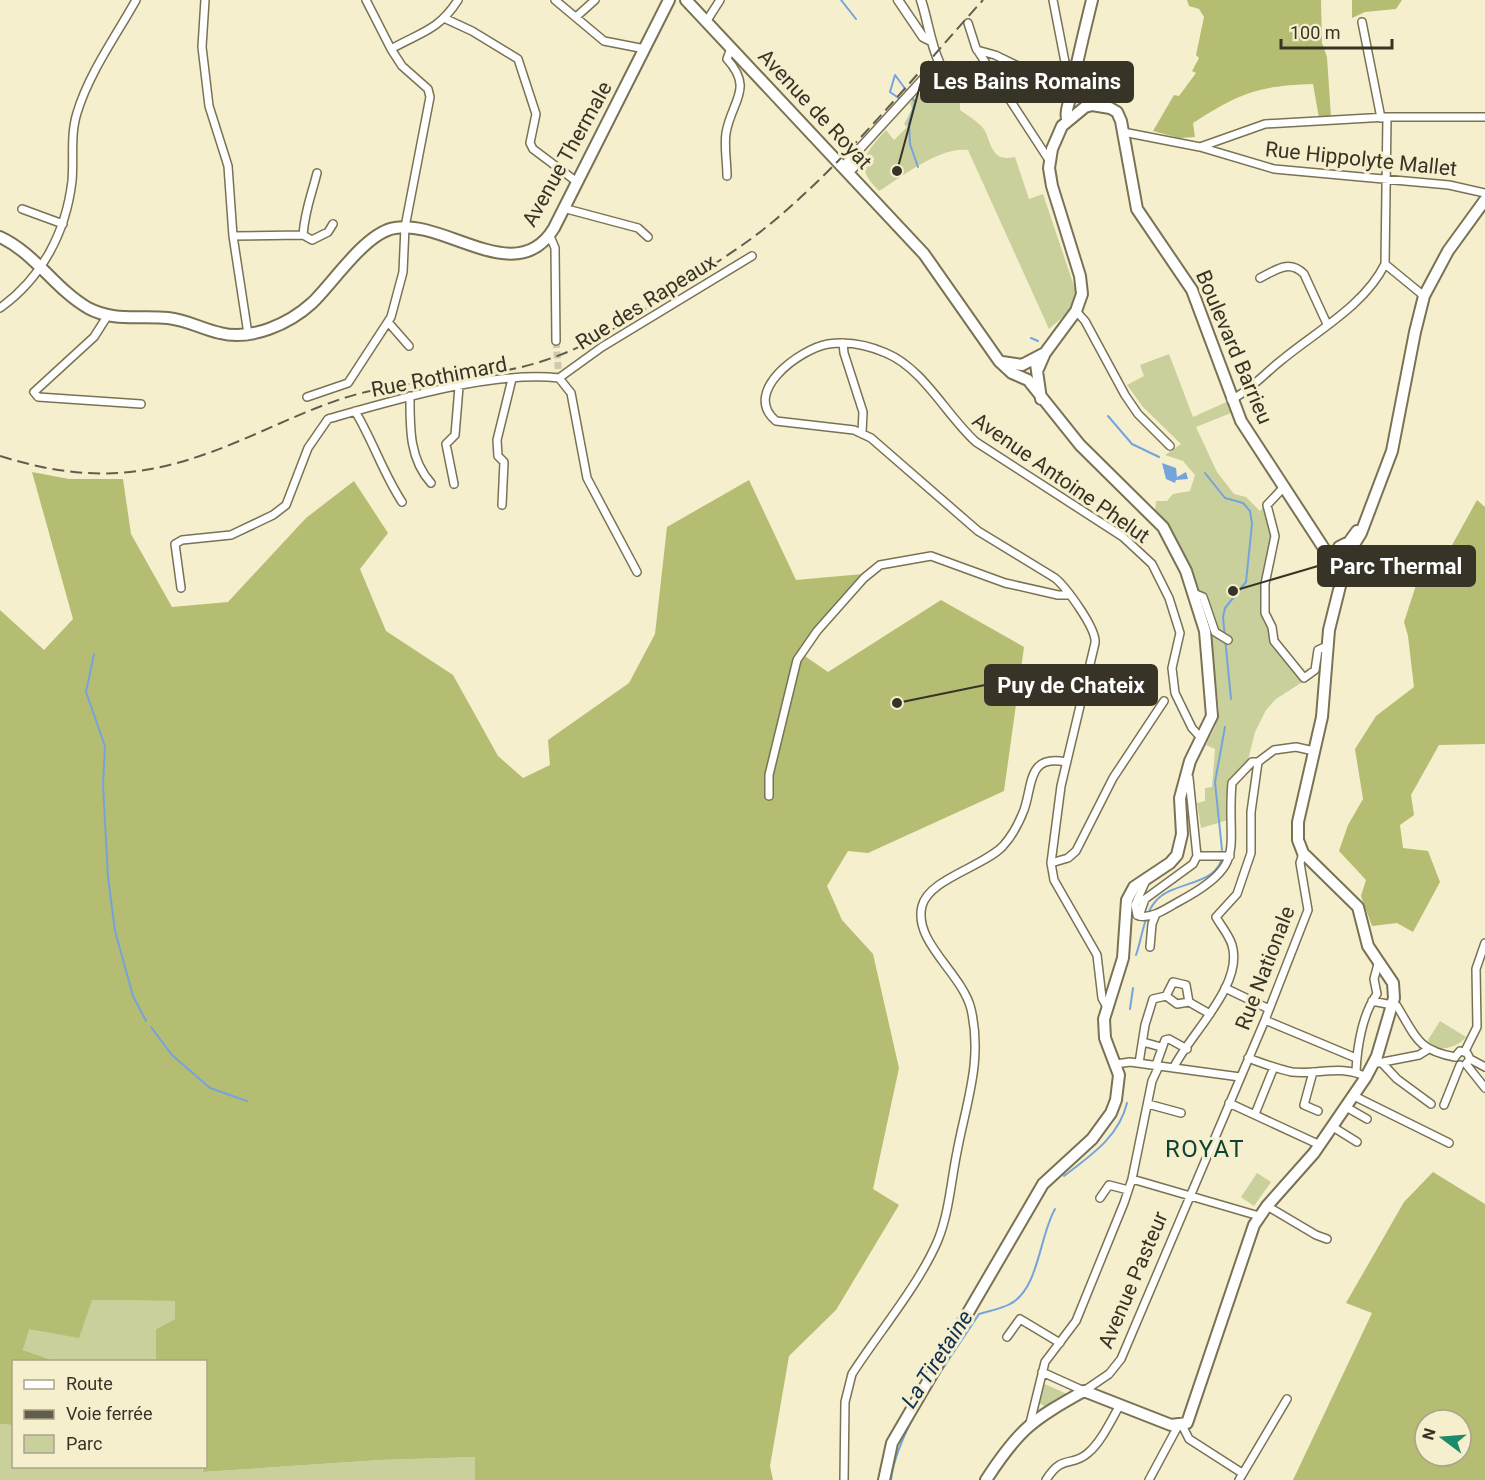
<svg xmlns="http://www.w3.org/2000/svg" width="1485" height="1480" font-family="Roboto,sans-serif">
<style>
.green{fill:#c9d09b}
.forest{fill:#b4bd72;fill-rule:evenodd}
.water{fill:#75a4dd}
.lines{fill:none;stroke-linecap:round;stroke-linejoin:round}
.stream{stroke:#75a4dd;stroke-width:2}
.minor-tunnel{stroke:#d0caac;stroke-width:7;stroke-dasharray:7 3.5;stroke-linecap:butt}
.minor-casing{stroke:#797254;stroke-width:10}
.tertiary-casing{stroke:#797254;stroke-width:11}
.secondary-casing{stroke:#797254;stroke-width:14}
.minor{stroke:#fff;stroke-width:7}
.tertiary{stroke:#fff;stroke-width:8}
.secondary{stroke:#fff;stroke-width:10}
.rail{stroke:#625e4d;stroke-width:2;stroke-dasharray:12 6;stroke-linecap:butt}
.labels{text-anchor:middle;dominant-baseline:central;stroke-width:6;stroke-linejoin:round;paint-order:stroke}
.street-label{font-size:21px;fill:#373427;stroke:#f6efcd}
.water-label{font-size:22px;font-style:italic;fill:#0e2f54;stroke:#f6efcd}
.quarter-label{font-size:24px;letter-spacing:1.5px;fill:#114333;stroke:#f6efcd}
.leader{fill:none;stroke:#373427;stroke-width:2}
.callout-dot{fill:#373427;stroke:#f6efcd;stroke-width:2}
.callout{fill:#373427;stroke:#373427;stroke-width:2}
.callout-label{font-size:22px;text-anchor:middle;font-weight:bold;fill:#fff}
</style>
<rect width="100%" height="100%" fill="#f6efcd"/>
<path class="green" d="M947 65 964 96 960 100V110C967 115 977 121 983 128 992 140 989 163 1015 157L1029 199 1043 194 1077 295 1072 309 1049 329 968 150C938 147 904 176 879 191 853 166 865 153 886 130L894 140 907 127 904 124 912 109 910 103Z
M1169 354 1193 417 1231 400 1236 411 1196 427 1217 472 1234 494 1246 497 1260 511 1281 484 1269 508 1277 539 1275 562 1268 585 1269 612 1275 622 1276 641 1303 676 1304 681 1276 699 1266 710 1255 732 1248 760 1229 781 1228 820 1201 828 1197 803 1205 801V788L1212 787 1215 749 1206 745 1215 727 1219 711 1211 635 1200 597 1155 512 1156 501H1167L1173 494 1190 491 1195 475 1183 461 1165 455 1181 444 1143 407 1127 385 1144 376 1140 365Z
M1440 1021 1466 1037C1457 1048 1437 1054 1428 1040Z
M1257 1173 1271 1182 1254 1206 1241 1197Z
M92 1300 176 1301 175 1319 156 1329V1361H55L23 1350 28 1328Z
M1044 1384 1047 1385 1067 1394 1046 1407 1039 1403Z
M0 1424 13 1425 14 1466H202L203 1472 380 1460 475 1457V1480H0Z"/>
<path class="forest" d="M1187 0H1321L1322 43 1327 57 1331 117 1319 118 1313 84C1257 86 1240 93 1193 123L1195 137 1179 138 1153 131 1174 95 1179 96 1196 73 1192 71 1199 58 1196 55 1204 17 1199 9 1189 6Z
M1352 0H1402L1396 9 1365 12 1352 18Z
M32 472 69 479H123L131 534 172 607 228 602 306 518 354 481 388 533 360 569 386 631 453 675 498 756 523 778 550 765 548 740 629 683 655 634 667 527 749 480 796 580 863 574 799 652 828 672 941 600 1024 647 1004 791 868 853 848 851 827 886 842 920 873 954 899 1068 873 1189 899 1205 836 1310 789 1356 770 1466 773 1480H475V1457L380 1460 203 1472 206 1362 156 1361V1329L175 1319V1301L92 1300 79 1338 29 1329 23 1350 55 1361 14 1362 13 1425 0 1424V610L44 650 73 619Z
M1477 500 1485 507V744L1439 745 1411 795 1414 815 1400 825 1403 848 1428 851 1440 882 1413 932 1397 923 1372 926 1361 896 1366 880 1339 851 1348 825 1363 799 1355 749 1376 716 1414 687 1408 636 1404 622 1421 570 1435 551 1451 547Z
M1433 1172 1485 1204V1480H1293L1372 1313 1346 1303 1404 1202ZM1425 1420H1461V1456H1425Z"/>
<path class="water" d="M1162 463 1176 468 1177 477 1186 472 1188 479 1176 480 1175 483 1166 479Z"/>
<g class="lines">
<path class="stream" d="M841 0 856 19
M895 75 915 102 909 123 910 144 918 167
M895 75 890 92 900 99
M1031 338 1038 341
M1108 416 1132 444 1159 457
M1205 473 1225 498 1243 503 1250 511 1252 524 1246 582 1225 608 1223 617 1231 699
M94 654 86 692 105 746 103 785 108 877 115 931 133 996 146 1021
M1222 850 1215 782 1225 727
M1136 955C1142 938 1144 915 1155 902 1172 881 1211 887 1221 861
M1130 1009 1133 988
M151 1027 172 1055 210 1088 247 1101
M1064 1176C1090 1156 1119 1137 1127 1103
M891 1480C897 1428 950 1359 979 1314 989 1311 1001 1309 1010 1304 1039 1289 1039 1237 1055 1209"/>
<path class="minor-tunnel" d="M556 341 559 378"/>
<defs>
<path id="minor" d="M205 0 202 47 209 106 228 166 233 236 248 334
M366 0 391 49
M555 0 604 41 645 49
M1053 0 1065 62 1073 73
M576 17 595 0
M446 19 472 31 518 59 536 114 530 143 533 149 577 182
M706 22 720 0
M1362 22 1381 118
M968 23 976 48 1049 160
M977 50 995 55 1070 91
M1123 132 1200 147 1265 124 1387 117H1485
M1200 147 1274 169 1449 185 1485 193
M727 176C727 162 724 146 726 133 732 100 754 89 727 59L731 48
M563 208 638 228 648 237
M22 209 63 224
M549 234 555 248 556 341
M303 235 312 240 328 232 333 224
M233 236 303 235C305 209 311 197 317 173
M1385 264 1424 296
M1260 278C1276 270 1289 259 1304 274L1327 324
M0 308C42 278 66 232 72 181 74 159 70 135 77 113 89 73 116 36 136 0
M1076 311 1085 321 1125 395 1138 414 1170 446
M108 315 94 337 34 392 38 397 141 404
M388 322 409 346
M843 343 844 353 863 412 862 433
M559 378 602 347 752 256
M559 378 571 393 587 478 637 572
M410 396C410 427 409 459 431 483
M307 397 348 383 391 317 403 272 405 227 430 97 428 89 402 66 391 49C421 32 438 31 458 0
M1231 400C1251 390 1266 372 1283 359 1317 331 1365 305 1385 264L1387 117
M355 411C373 441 383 473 402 502
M454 484 446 444 455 435 459 387
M1283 488 1267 505 1275 536 1265 584V613L1272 627 1274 641 1304 678 1315 670 1318 650 1327 646
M502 505 504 462 498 456 497 440 512 379
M181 588 175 544 182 540 231 535 273 515 286 505 308 448 328 419C391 401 494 370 559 378
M1193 593 1203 597 1215 632 1228 640
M769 796V775L797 660 817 631 864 578 880 565 931 556 1005 583 1058 595H1070
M1197 856H1230
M1051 863 1068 858 1076 851 1113 778 1164 701
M1137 915 1135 905 1147 878
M1139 916C1152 919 1167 908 1178 902 1250 864 1226 850 1232 783L1252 762H1258L1274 750 1296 747 1314 751
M1139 916 1145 899 1193 864 1197 856 1189 778
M1150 947 1152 924 1156 914
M1225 988 1269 1009
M1166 996 1177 1004 1189 1002 1210 1014
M1372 1001 1397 1006C1416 1037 1417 1050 1455 1057
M1107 1007 1102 998 1097 955 1054 880 1051 863 1061 786 1095 643C1097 629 1066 587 1055 578L978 531 871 438 854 430 776 421C741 392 800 349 828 344 847 341 868 345 886 353 924 369 946 415 976 442L1123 537 1152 564 1169 598 1180 633 1172 668 1175 693 1192 728 1202 739
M1265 1020 1356 1058
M1143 1042 1161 1047
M1465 1051 1477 1027 1476 969 1485 943
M1455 1057 1460 1051 1467 1053 1470 1059 1466 1064
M1248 1058C1262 1063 1277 1069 1292 1072 1317 1075 1343 1064 1366 1077
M1470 1059 1485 1067
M1139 1063 1145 1025 1153 999 1166 996 1173 982 1186 985 1189 1002
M1378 1063 1419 1055 1427 1050
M1382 1063 1397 1079 1431 1104
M1116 1064 1130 1062 1240 1077
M1466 1064 1485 1088
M1156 1065 1165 1040 1169 1039 1187 1049
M1174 1067C1190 1034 1244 985 1232 945 1229 935 1221 926 1216 917L1237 894 1251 853V812L1258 762
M1313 1072 1304 1105 1318 1111
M1356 1072C1357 1048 1362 1014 1377 994L1374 979 1378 964
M1354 1096 1449 1143
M1229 1103 1320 1145
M1148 1104 1181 1113
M1444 1105 1460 1065
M1346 1107 1367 1119
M1255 1114 1274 1067
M1333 1127 1357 1142
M1132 1179 1259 1216
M1100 1198 1109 1185 1128 1190
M1267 1206 1316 1235 1327 1239
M1007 1337 1020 1319 1060 1343
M1042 1372 1084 1391 1109 1374 1121 1359 1265 1020 1308 910 1300 863 1303 853
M1030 1423 1045 1362 1076 1321 1124 1203 1132 1179 1152 1081 1159 1066
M1182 1425 1189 1439 1242 1473
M844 1480 845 1402 852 1374C879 1332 919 1285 938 1240 949 1213 951 1181 957 1152 966 1103 983 1061 971 1009 962 973 913 942 922 906 929 879 983 867 1003 846 1012 836 1019 823 1024 810 1033 785 1027 754 1066 762
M1046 1480C1063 1453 1071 1468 1088 1453 1102 1441 1111 1420 1120 1405
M1149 1480 1178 1426
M1239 1480 1287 1399"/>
<path id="tertiary" d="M898 0 923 37 929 40
M843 167 939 62C930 42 928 21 921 0
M848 173 854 167 858 152"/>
<path id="secondary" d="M686 0 924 254 999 361 1012 373 1028 380 1080 445 1163 527 1186 571 1205 631 1212 716 1190 761 1180 798 1182 834 1177 855 1170 863 1134 887 1127 900 1123 958 1104 1019 1105 1038 1119 1075 1116 1100 1111 1113 1092 1139 1043 1184 892 1443 884 1480
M1067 119C1065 109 1069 106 1070 97 1076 65 1084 33 1092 0
M0 237C35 253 55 289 88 308 114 322 140 315 168 318 187 320 202 329 220 333 251 341 289 324 312 303 333 283 366 232 395 228 445 219 517 290 554 228L669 0
M1002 362 1022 365 1045 353
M1036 364 1041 399
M1038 369 1045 353 1076 311 1082 294 1080 276 1052 186 1049 168 1052 149 1062 126 1085 107 1092 105 1110 108 1117 112 1121 121 1137 209 1192 290 1241 421 1325 550 1339 585
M1339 547 1349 542 1357 531
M1348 554 1361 533 1392 451 1415 332 1424 296 1448 251 1485 200
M986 1480C1019 1429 1032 1420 1084 1391L1171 1425 1187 1423 1254 1225 1267 1206 1314 1153 1366 1077 1377 1056 1394 998 1393 983 1368 946 1358 907 1303 853 1298 840V822L1322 717 1329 630 1348 554"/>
</defs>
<use href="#minor" class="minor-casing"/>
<use href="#tertiary" class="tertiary-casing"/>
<use href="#secondary" class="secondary-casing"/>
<use href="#minor" class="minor"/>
<use href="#tertiary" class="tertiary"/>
<use href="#secondary" class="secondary"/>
<path class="rail" d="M0 456C93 485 155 477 244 439 277 425 310 409 344 398 410 377 481 382 546 360 592 345 632 318 671 292 706 269 743 247 775 220 850 157 917 73 983 0"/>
</g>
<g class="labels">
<g class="street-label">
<text transform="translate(815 109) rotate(47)">Avenue de Royat</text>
<text transform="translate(567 154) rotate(-61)">Avenue Thermale</text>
<text transform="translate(1361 159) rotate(6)">Rue Hippolyte Mallet</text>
<text transform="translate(646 302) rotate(-32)">Rue des Rapeaux</text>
<text transform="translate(1234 347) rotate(67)">Boulevard Barrieu</text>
<text transform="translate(439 377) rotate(-11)">Rue Rothimard</text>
<text transform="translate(1061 478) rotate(35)">Avenue Antoine Phelut</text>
<text transform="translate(1265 968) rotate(-69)">Rue Nationale</text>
<text transform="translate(1133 1280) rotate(-67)">Avenue Pasteur</text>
</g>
<g class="water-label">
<text transform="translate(937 1359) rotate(-57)">La Tiretaine</text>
</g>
<g class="quarter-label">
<text x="1205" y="1149">ROYAT</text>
</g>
</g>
<path class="leader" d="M897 171L921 82M1233 591L1318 566M897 703L985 685"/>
<g class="callout-dot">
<circle cx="897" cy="171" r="6"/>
<circle cx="1233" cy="591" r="6"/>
<circle cx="897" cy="703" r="6"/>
</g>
<g class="callout">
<rect x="921" y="62" width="212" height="40" rx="6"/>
<rect x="1318" y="546" width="157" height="40" rx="6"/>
<rect x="985" y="665" width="172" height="40" rx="6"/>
</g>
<g class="callout-label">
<text x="1027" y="89">Les Bains Romains</text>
<text x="1396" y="574">Parc Thermal</text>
<text x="1071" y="693">Puy de Chateix</text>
</g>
<rect x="12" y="1360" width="195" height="108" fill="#f6efcd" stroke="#aaa48b" stroke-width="1.5"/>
<rect x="24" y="1380" width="30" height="9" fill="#ffffff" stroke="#aaa48b" stroke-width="1.5"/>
<text x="66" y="1390" font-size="18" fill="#373427">Route</text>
<rect x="24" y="1410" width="30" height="9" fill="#625e4d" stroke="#aaa48b" stroke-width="1.5"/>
<text x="66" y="1420" font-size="18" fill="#373427">Voie ferrée</text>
<rect x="24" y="1435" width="30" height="18" fill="#c9d09b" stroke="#aaa48b" stroke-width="1.5"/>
<text x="66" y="1450" font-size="18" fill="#373427">Parc</text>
<g transform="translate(1443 1438) rotate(286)"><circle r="28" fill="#f6efcd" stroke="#aaa48b" stroke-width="1.5"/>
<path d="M0-4.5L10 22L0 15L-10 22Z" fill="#1b8b6a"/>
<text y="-9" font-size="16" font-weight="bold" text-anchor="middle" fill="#373427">N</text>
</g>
<path d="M1281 39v9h111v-9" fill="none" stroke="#373427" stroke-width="3"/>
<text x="1290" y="39" font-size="18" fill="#373427" stroke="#f6efcd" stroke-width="4.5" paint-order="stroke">100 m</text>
</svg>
